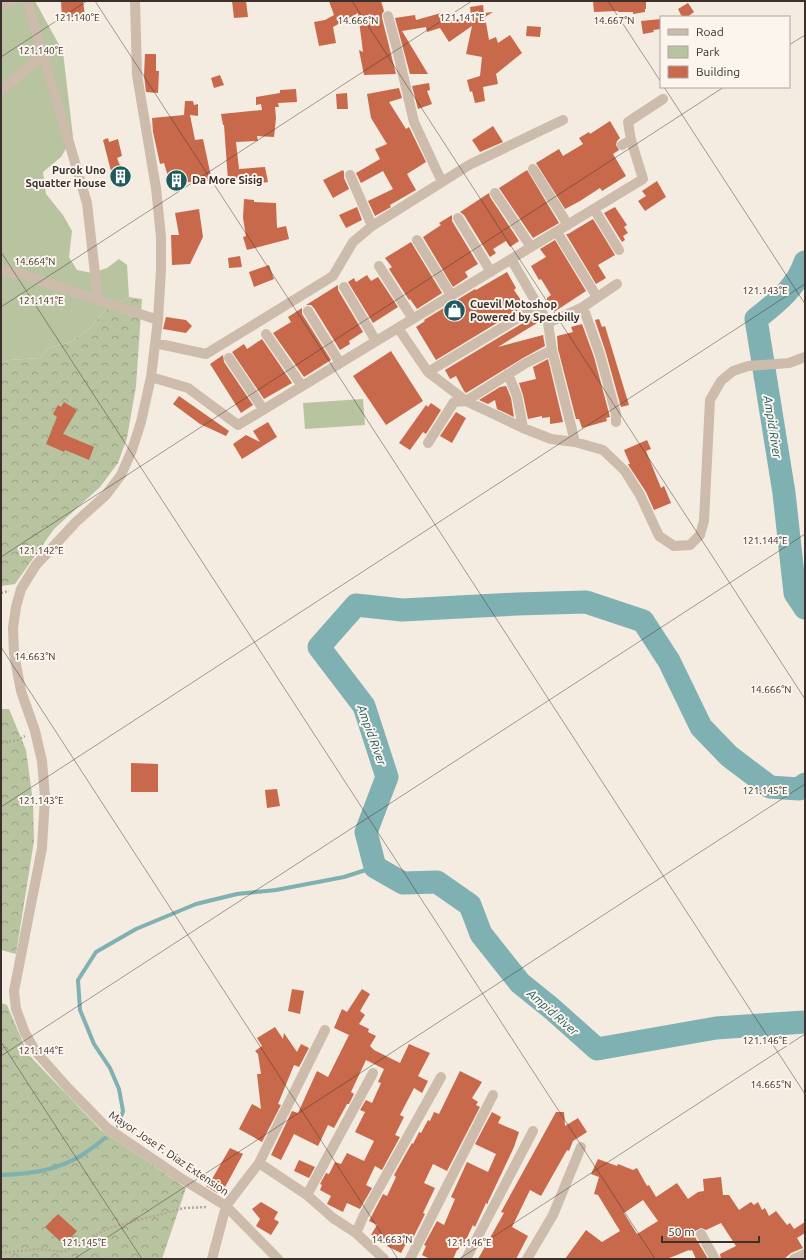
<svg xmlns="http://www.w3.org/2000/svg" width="806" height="1260" font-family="Ubuntu,sans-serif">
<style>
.green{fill:#b8c4a0}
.forest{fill:url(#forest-crowns)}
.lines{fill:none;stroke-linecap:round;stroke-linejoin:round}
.stream{stroke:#7fb0b2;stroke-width:4}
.river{stroke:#7fb0b2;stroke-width:23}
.building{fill:#c8694b;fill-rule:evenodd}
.path{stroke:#b9a596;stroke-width:2.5;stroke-dasharray:2 2;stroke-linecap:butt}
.minor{stroke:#cdbbac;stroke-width:10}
.ticks{fill:none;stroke:#3b302b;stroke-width:1;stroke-opacity:0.45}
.labels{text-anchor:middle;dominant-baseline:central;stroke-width:4;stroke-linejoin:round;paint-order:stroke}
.poi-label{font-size:11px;font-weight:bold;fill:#3b302b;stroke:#fbf5ee;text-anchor:start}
.street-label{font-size:11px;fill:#3b302b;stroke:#fbf5ee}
.water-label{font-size:12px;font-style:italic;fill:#1f5a5e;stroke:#fbf5ee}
.ticks-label{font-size:10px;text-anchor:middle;fill:#3b302b;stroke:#fbf5ee;stroke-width:4;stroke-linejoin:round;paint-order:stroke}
</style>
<defs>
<pattern id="forest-crowns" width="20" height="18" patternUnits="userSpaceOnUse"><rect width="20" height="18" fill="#b8c4a0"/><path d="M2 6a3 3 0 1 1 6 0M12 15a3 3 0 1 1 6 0" fill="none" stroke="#97a083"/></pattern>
</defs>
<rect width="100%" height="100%" fill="#f4ebe1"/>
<path class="green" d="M1 1H35L63 52 73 137 61 157 43 172 46 194 63 215 72 231 69 257 77 270 92 273 107 268 119 259 127 265 129 297 113 305 102 313 89 329 71 342 49 348 40 358 9 360 1 364Z
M363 399 365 425 305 429 303 403Z"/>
<path class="forest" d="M129 297 142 299 136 386 127 438 118 463 100 487 54 529 15 584 1 586V364L9 360 40 358 49 348 71 342 89 329 102 313 113 305Z
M1 709H9L26 750 33 801 34 841 16 954 1 950Z
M1 1003 7 1005 28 1054 101 1130 186 1188 162 1259H1Z"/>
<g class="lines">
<path class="stream" d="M118 1126 123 1111 119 1089 110 1068 94 1044 80 1010 78 980 96 952 136 929 196 904 237 894 276 890 344 877 375 867
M1 1175C31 1174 60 1170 85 1153 92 1148 99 1143 105 1138"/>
<path class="river" d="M805 262C797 287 776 303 756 319L784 493 795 593 805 608
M805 784 799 789 770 787 729 756 701 727 669 661 643 621 586 602 517 604 402 610 356 605 319 647 364 706 387 777 366 832 375 867 403 883 437 882 470 905 481 934 520 983 551 1008 597 1049 716 1028 805 1022"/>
</g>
<path class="building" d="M61 1H83L85 16 62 18Z
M232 1H246L248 17 234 18Z
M329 1H381L384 11 382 14V18L396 74 364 75 359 50 363 52 358 13 333 27 336 43 319 46 314 22 325 20 334 15Z
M593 1H646V9H645V12L633 14V12H618V11L594 12Z
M688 3 694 12 687 17H682L678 9Z
M483 5 484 13 493 12 485 17 489 40 496 37 498 43 510 35 522 53 496 74 498 84 483 87 485 101 475 103 472 91 470 92 467 80 480 76 482 57 466 54 472 26 449 42 440 28 427 32 426 27 402 31 428 74H410L395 18 415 15 416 20 441 13 443 22 471 16 470 7Z
M661 19V29L653 30 654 32 643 34 641 21Z
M527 26 541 27 540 37 526 36Z
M145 54H156V71H159L158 93 146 92 144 75Z
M220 75 224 85 214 88 211 78Z
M429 83 430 90 427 91 432 104 418 109 412 86Z
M399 88 402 98 389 102 406 129 409 127 426 162 407 174 416 190 390 205 391 207 375 216 368 201 393 189 383 171 361 183 356 173 380 159 375 149 387 144 371 118 367 94Z
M296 89 297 102 278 103 279 107H275L276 118 274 137 257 136 258 141 236 142 239 169 265 167 268 182 250 185 249 179 228 180 224 125H223L221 114 262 110 261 104 256 105V97L280 93V90Z
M347 93 348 109H337L336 94Z
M185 101H193L194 105 198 104V116L190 115 195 140 203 139 212 181 170 183 164 163 160 164 153 132 152 118 184 115Z
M610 121 620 138 617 141 616 145 619 150 613 154 626 176 602 191 600 188 580 201 565 209 536 163 559 149 563 156 583 144 579 138 589 132 590 134Z
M493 126 503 142 480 152 472 140Z
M108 138 109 142 118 139 122 156 117 158 121 168 111 171 103 140Z
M343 170 344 172V178L349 189 333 198 323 180Z
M527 170 559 223 533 238 499 188Z
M657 181 666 197 645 211 638 201 646 196 642 191Z
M489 193 490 197 519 241 510 247 506 241 493 249 496 253 490 257 464 215 460 212Z
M244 199 254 200V202L276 203 277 228 286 226 289 239 247 250 243 237 246 236 243 218Z
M357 207 362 220 346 228 339 215Z
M615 207 627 225 624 227 628 233 623 236 625 240 622 242 604 213Z
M199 209 203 237 190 264 172 265 171 235H179L175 213Z
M452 215V221L478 264 465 272 468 277 453 287 423 237 441 225 439 223Z
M593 219 615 255 598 265 606 278 596 284 566 234H568Z
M555 240 586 291 554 312 547 302V298L551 295 541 279 539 280 531 266 546 257 540 249Z
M411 242 442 293 417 309 410 299 409 300 389 269 392 267 385 258Z
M240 256 242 267 229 268 228 258Z
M269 265 274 279 254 287 249 272Z
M507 272 516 288 514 290 525 306 436 360 416 327 425 321 424 320 475 289 476 290Z
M367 275 371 281 378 277 398 307 373 323 348 282 354 278 356 282Z
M338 285V290L363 332 349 341 350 344 340 350 314 308 311 305H306Z
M302 308V314L331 360 304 377 273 333 291 322 288 317Z
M166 317 186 320 192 326 186 333 163 329Z
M533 317 537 323 498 347 543 335 545 346 523 358 466 393 464 391 456 376 450 379 445 370Z
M599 319 602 327 605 326 629 405 621 407 606 353 595 320Z
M582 324 594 357 610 417 606 418 607 421 582 428 579 419H576L558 349 557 336 573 332 571 327Z
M262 339 292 383 264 399 232 352 244 344 247 349Z
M391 351 423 401 386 425 353 376Z
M223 355 224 362 253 405 241 413 210 364Z
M548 359 563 422 550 424V417L542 418V416L528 419 523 395 519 383 536 379 533 367Z
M506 386 511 398 514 417 497 409 495 400 488 404 479 400 500 387Z
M179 396 229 431 226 436 200 424 173 404Z
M64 402 77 410 63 434 94 447 89 460 65 450 64 452 46 444 57 417 53 414 58 405 61 407Z
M431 403 441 410 426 434 423 432 410 450 399 443 426 405 428 407Z
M456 412 466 418 452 443 440 436Z
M268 422 277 437 242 459 233 444 246 435 260 442 253 431Z
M647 440 651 449 646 451 661 488 664 486 671 503 654 510 646 492 629 466 628 464H630L624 450Z
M131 763 158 764V792H131Z
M277 789 280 806 267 808 265 790Z
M292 989 304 991 300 1014 288 1011Z
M362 989 370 994 360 1011 365 1015 359 1024 369 1029 368 1032 376 1036 370 1046 374 1050 400 1063 409 1044 430 1053 418 1076 428 1081 422 1093 414 1088 400 1115 404 1117 395 1135 400 1137 382 1170 375 1166 366 1185 372 1188 360 1209 347 1203 343 1212 327 1204 331 1196 320 1190 322 1185 320 1184 326 1173 329 1174 335 1162 341 1164 347 1153 364 1161 374 1141 355 1132 365 1112 360 1110 366 1100 372 1103 381 1083 378 1082 384 1069 366 1060 351 1092 354 1094 349 1104H347L334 1128 328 1125 318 1146 294 1134 281 1160 271 1155 292 1111 298 1113 317 1071 328 1077 349 1035 334 1028 342 1009 347 1012Z
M275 1027 283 1039 284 1033 297 1052 301 1044 309 1048 299 1067 294 1065 278 1104 281 1105 262 1142 239 1129 252 1104 261 1109 257 1074H261L258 1054 255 1051 262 1046 257 1038Z
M460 1071 482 1082 472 1098 478 1102 476 1105 480 1107 447 1171 433 1164 424 1183 435 1188 423 1213 425 1214 412 1240 409 1238 401 1253 387 1246 389 1243 371 1235 377 1225 369 1221 383 1194 387 1196 396 1177 394 1175 412 1143 413 1144 419 1132 421 1133 428 1120 430 1121 434 1112 439 1114Z
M492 1112 501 1117 498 1123 519 1132 514 1147 488 1202V1204L486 1203 475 1227 473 1225 463 1246 461 1245 458 1250H457L453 1259H430L422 1255 426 1246 424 1245 437 1221 444 1225 455 1199 451 1197 467 1162 488 1172 496 1154 475 1144Z
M556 1112H564L565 1126 578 1118 587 1132 573 1141 569 1151 567 1150 541 1196 530 1190 512 1227 528 1236 516 1259H478L504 1213 501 1212Z
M230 1148 243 1154 224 1189 221 1185 217 1193 206 1186 210 1178 212 1179Z
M598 1159 617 1166 618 1164 633 1170 637 1168 647 1186 649 1185 656 1197 677 1183 688 1199 698 1192 704 1191 703 1179 721 1177 723 1195H729L739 1210 751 1202 754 1205 758 1202 762 1210 765 1208 769 1216 776 1211 787 1225 790 1223 794 1229 805 1222V1233L797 1238 803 1248 791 1253 784 1259H721L720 1254 736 1246 721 1223 706 1230 701 1228 695 1231V1237L708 1259H696L692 1250 690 1251 689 1250 667 1259H565L586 1230 602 1242 620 1231 598 1195 594 1194 599 1177 591 1174ZM643 1200 658 1221 637 1234 624 1213Z
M299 1160 315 1167 309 1178 294 1171Z
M261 1202 278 1212 274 1219 279 1222 271 1235 256 1226 260 1219 252 1209Z
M58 1214 77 1231 64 1245 45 1227Z"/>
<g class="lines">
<path class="path" d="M1 593 9 591
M1 742 16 741 25 736
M1 1253 38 1249 64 1252 81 1242 109 1228 184 1208 207 1207"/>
<path class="minor" d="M27 1 87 203 98 300
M135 1 137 75 156 188 161 237V269L158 320 151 377 141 422 132 450 121 475 106 495 76 522 36 565 21 589 16 607 13 628 14 654 21 691 35 731 42 761 45 797 42 848 14 991 16 1009 25 1033 36 1052 68 1088 107 1128 179 1177 226 1206 278 1259
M1 5 12 1
M388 16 397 49 414 122 442 182
M1 91 43 54
M622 145 631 140
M533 169 568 225
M350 175 372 226
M495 193 531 247
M594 209 619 250
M458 218 491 272
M557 232 597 297
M417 240 451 295
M511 259 548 323 583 307 617 284
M379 266 413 319
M1 270 24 275 158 320
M344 287 376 341
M583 307 600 355 616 414V422
M308 311 340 363
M548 323 552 350 575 442
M398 328 428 372 466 401 523 428 551 439 575 442 603 450 625 471 640 495 659 536 674 546 690 545 700 535 704 521 710 400 721 381 733 371 748 366 789 363 805 357
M266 334 302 386
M155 343 206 354 333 276 353 242 372 226 469 165 563 120
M229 358 263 409
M428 372 538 306
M508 374 517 396 523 428
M151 377 188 388 238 425 643 179 631 140 628 122 663 99
M428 443 454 402 466 401 526 363 552 350
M259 1163 307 1195 333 1218 356 1233 384 1259
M307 1195 373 1073
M356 1233 364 1215 441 1077
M701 1234 715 1259
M212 1259 226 1206 259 1163 325 1030
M410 1259 493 1095
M466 1259 533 1131
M527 1259 553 1215 581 1147
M794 1259 805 1254"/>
</g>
<path class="ticks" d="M95 1 805 1094M352 1 805 699M608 1 661 82M789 45 805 35M1 57 87 1M664 87 805 304M1 252 655 1259M1 307 472 1M1 557 724 87M1 647 398 1259M1 807 805 284M1 1042 142 1259M1 1056 805 534M74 1259 805 784M459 1259 805 1034"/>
<defs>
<symbol id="building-disc" viewBox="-11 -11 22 22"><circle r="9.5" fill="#1f5a5e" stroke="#fbf5ee"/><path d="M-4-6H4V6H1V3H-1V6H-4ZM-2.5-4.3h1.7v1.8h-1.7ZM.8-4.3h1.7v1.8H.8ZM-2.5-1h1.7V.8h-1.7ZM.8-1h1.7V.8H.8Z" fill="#fff"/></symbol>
<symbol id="shop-disc" viewBox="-11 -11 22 22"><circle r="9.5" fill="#1f5a5e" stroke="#fbf5ee"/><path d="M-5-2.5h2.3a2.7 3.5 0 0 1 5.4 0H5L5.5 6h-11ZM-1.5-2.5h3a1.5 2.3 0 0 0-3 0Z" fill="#fff"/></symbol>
</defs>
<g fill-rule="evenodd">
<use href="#building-disc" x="108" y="164" width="25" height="25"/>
<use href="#building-disc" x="164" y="168" width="25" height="25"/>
<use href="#shop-disc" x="442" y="298" width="25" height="25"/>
</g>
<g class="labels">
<g class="poi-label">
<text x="106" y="170" text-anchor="end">Purok Uno<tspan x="106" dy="13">Squatter House</tspan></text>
<text x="192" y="180">Da More Sisig</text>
<text x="470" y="304">Cuevil Motoshop<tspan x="470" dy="13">Powered by Specbilly</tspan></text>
</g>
<g class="street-label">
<text transform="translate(169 1153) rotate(34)">Mayor Jose F. Diaz Extension</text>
</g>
<g class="water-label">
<text transform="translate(773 427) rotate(81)">Ampid River</text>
<text transform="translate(372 735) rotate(70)">Ampid River</text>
<text transform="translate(553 1012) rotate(41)">Ampid River</text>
</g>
</g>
<g class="ticks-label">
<text x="77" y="21">121.140°E</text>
<text x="462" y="21">121.141°E</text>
<text x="358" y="24">14.666°N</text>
<text x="614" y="24">14.667°N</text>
<text x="41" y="54">121.140°E</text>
<text x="35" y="265">14.664°N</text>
<text x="765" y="294">121.143°E</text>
<text x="41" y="304">121.141°E</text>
<text x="765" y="544">121.144°E</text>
<text x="41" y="554">121.142°E</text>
<text x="35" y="660">14.663°N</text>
<text x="771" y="693">14.666°N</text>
<text x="765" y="794">121.145°E</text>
<text x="41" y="804">121.143°E</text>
<text x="765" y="1044">121.146°E</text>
<text x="41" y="1054">121.144°E</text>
<text x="771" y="1088">14.665°N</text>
<text x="392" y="1243">14.663°N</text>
<text x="84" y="1246">121.145°E</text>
<text x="469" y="1246">121.146°E</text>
</g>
<rect width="806" height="1260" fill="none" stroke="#3b302b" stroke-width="4"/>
<rect x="660" y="16" width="130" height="72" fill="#fbf5ee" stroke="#aea6a0"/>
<rect x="668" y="29" width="20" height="6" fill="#cdbbac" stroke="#aea6a0"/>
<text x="696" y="36" font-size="12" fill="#3b302b">Road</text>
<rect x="668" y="46" width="20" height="12" fill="#b8c4a0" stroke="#aea6a0"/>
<text x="696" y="56" font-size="12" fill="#3b302b">Park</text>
<rect x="668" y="66" width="20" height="12" fill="#c8694b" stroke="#aea6a0"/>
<text x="696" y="76" font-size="12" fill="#3b302b">Building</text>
<path d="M662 1236v6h97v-6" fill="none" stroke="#3b302b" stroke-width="2"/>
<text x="668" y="1236" font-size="12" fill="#3b302b" stroke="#fbf5ee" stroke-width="3" paint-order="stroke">50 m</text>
</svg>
